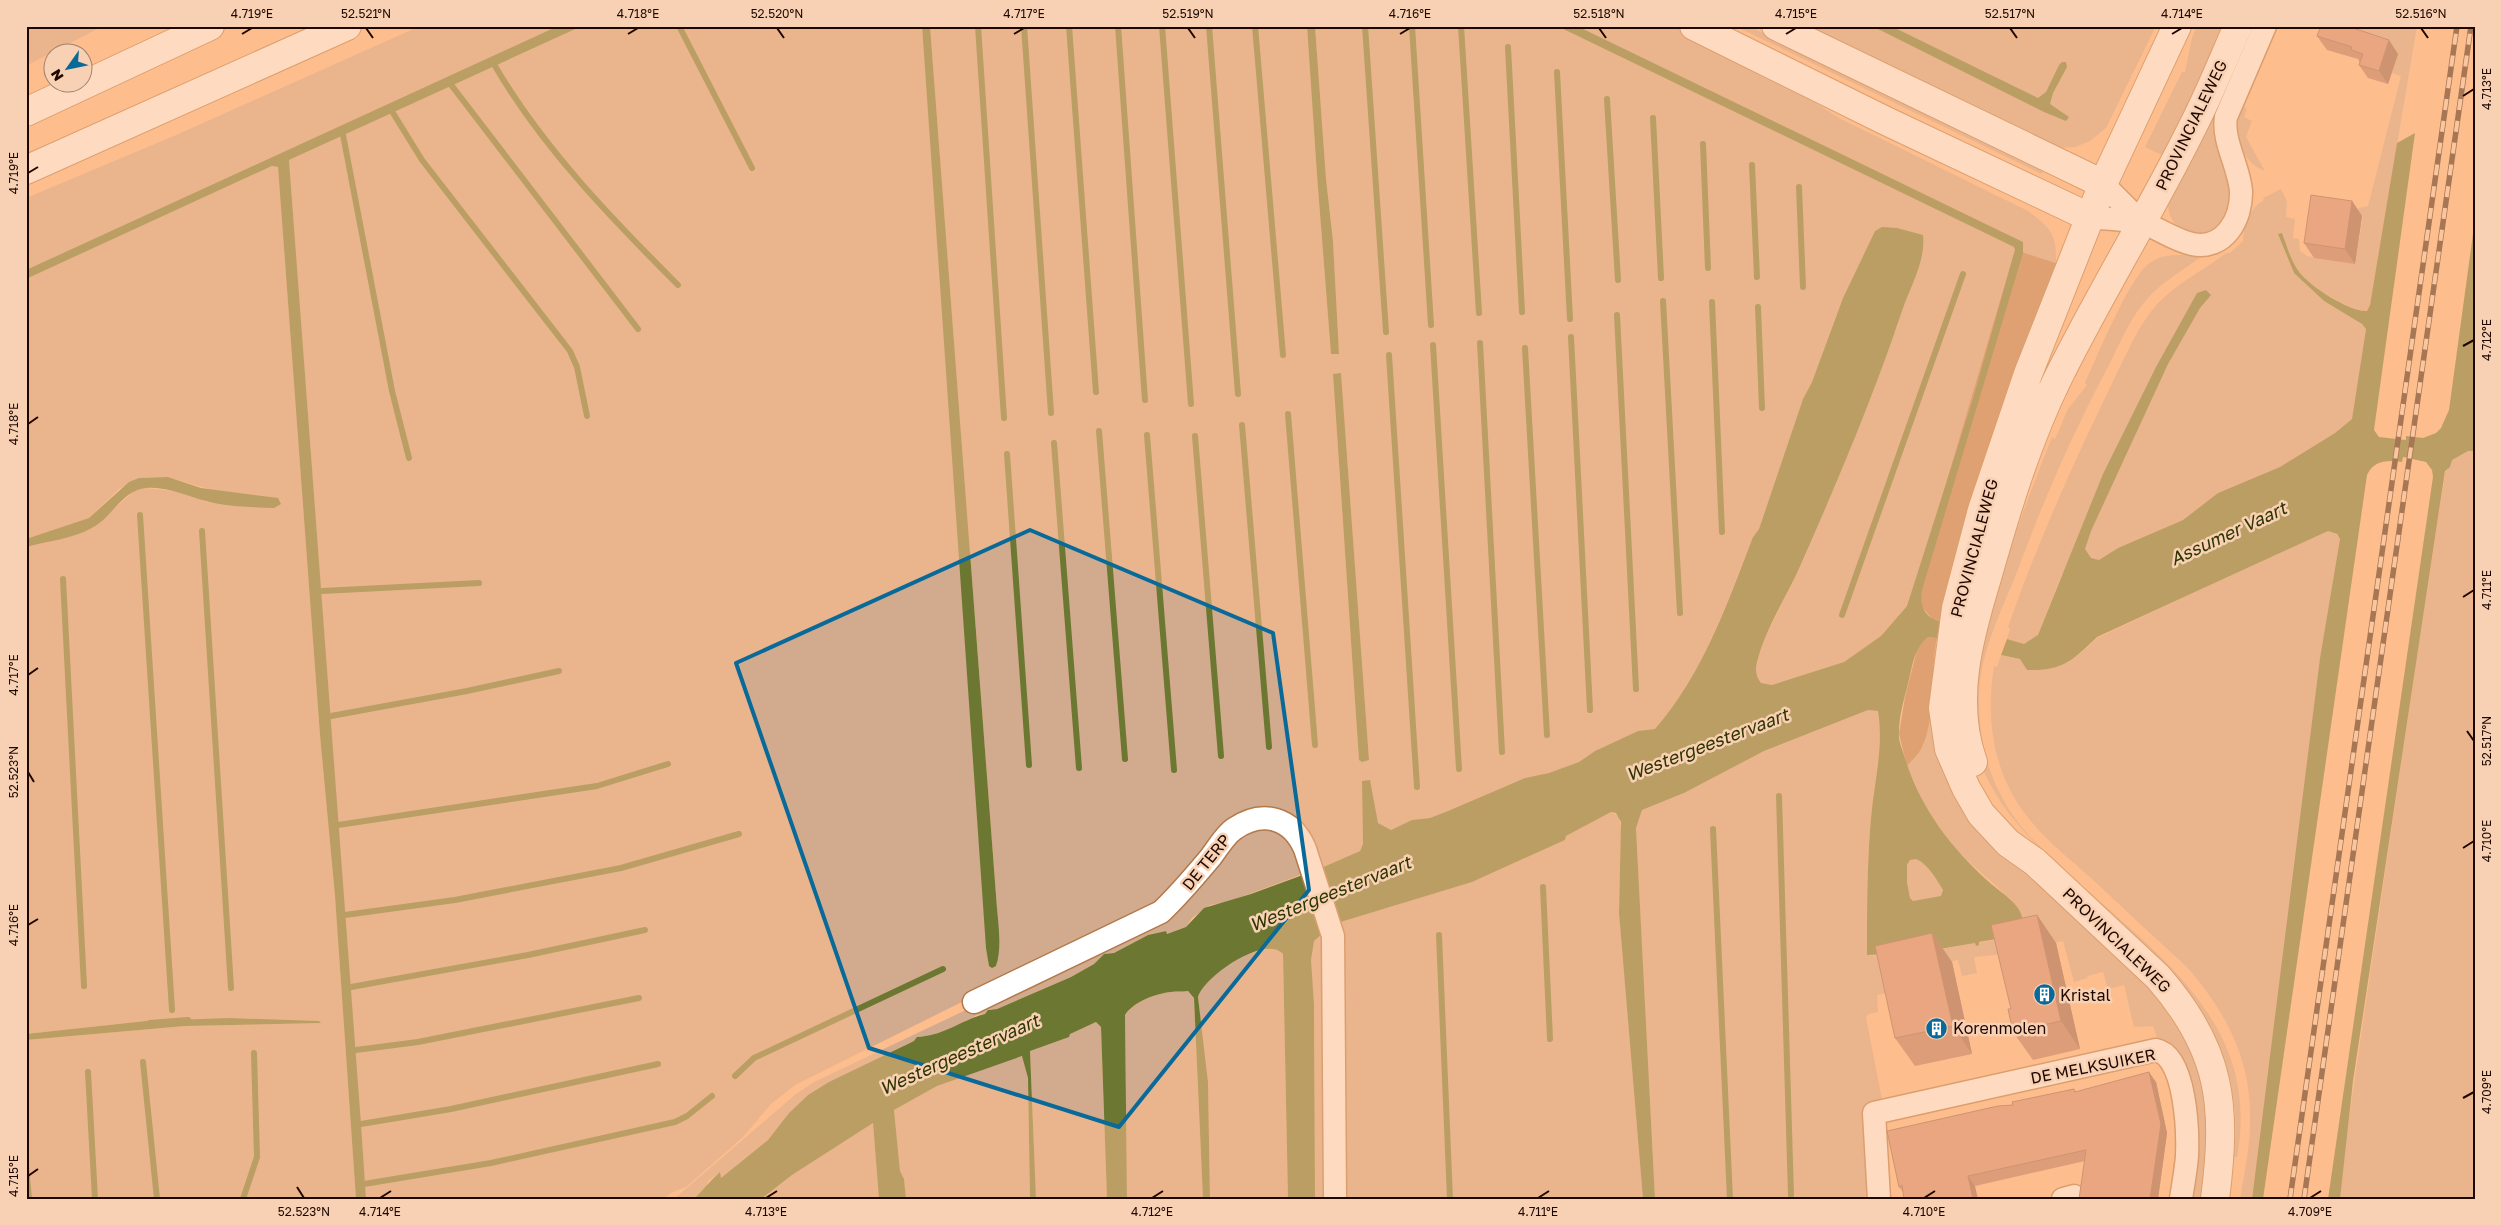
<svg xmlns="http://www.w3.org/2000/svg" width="2501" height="1225" font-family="'Golos Text',sans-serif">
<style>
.green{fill:#d2ab8f;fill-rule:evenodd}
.forest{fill:#ba7f51}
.water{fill:#6c7832;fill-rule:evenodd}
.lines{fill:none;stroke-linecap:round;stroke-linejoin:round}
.stream{stroke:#6c7832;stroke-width:6}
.minor-casing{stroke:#b4794a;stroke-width:25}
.major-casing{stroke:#b4794a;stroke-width:30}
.highway-casing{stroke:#b4794a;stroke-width:30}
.minor{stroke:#fff;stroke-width:22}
.major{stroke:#fff;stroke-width:28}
.highway{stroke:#fff;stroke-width:28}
.rail-casing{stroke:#3c2013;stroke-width:5.5}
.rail{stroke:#f8d1b4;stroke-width:4;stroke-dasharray:11;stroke-linecap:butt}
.wall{fill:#b57763}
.shaded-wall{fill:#946150}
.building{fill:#d38a73;stroke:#946150}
.marked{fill:none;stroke:#096a99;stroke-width:4;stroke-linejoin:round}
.ticks{fill:none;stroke:#1e0800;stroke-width:2}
.labels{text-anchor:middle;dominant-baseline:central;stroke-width:5;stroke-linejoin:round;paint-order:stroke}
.street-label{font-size:16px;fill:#1e0800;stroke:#f8d1b4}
.poi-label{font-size:16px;fill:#1e0800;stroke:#f8d1b4;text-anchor:start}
.water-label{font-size:18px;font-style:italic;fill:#2e3500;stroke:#f8d1b4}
.neatline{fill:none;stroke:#1e0800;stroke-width:2}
.ticks-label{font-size:12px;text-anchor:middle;fill:#1e0800}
</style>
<rect width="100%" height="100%" fill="#fdbd8d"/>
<path class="green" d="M26 26H103L26 66Z
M420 26H558L26 270V198L174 136Z
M582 26H922L989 966H996L997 963 996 895 930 26H1307L1317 175 1331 354H1339L1333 241 1326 179 1315 26H1557L2004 242 2007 234 1577 26H1679L1780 81 1841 119 2028 211C2050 227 2057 234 2056 263L2023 253 1907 606 1881 636 1844 662 1772 685 1761 683 1755 671 1763 642 1802 563 1898 325 1911 232 1897 228 1875 231 1843 298 1812 382 1803 399 1759 529 1753 537C1726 604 1703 674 1655 729L1638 731 1595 751 1579 762 1549 773 1525 778 1448 811 1430 818 1412 820 1391 830 1378 823 1362 781 1363 844 1360 851 1319 869 1267 813 1171 898 795 1085 771 1104 743 1137 686 1187 673 1192 663 1199H366L289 160ZM1341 373 1369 760H1359L1333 375Z
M1735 26H1749L2043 169 2042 174Z
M1805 26H2156L2106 128 2090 141 2075 147 2058 148Z
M2197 26H2229L2166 157 2145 147 2182 72H2185L2192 38Z
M2251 26H2260L2220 145 2232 200 2220 228 2199 237C2181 229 2168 225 2168 202Z
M2345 26H2417L2370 305 2367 311C2350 311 2311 287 2300 273 2291 262 2287 246 2282 233L2278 234 2294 273 2324 301 2362 324 2366 329 2352 419 2335 433 2280 467 2218 493 2183 520 2118 548 2099 560 2062 574 2038 635 2024 644 2007 639 2010 629 2008 627C2036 547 2070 470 2107 394 2119 370 2137 327 2154 308 2173 285 2203 271 2226 253H2230L2243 241C2243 225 2250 208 2264 200L2263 198 2281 189 2287 201 2286 217 2295 219 2293 238 2299 239 2300 251 2307 256 2355 264 2363 216 2353 214 2359 208 2368 206 2401 76 2392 73 2396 60 2366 50Z
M2242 106 2247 109 2244 117 2252 121 2246 137 2265 171C2240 162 2238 136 2233 112Z
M272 166 278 167 320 735 335 896 356 1199H26V1040L185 1026 321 1023 319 1021 230 1018 163 1023 146 1021 26 1034V547L65 538 93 528 134 491 145 488 175 491 207 502 274 508 168 477 139 478 119 489 89 518 26 539V279Z
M2184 255 2201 257C2183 270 2162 282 2147 299 2132 316 2122 338 2112 359 2088 404 2066 450 2046 498 2035 524 2025 551 2015 577 1999 616 1979 656 1979 699 1979 735 1986 770 2004 801 2020 831 2047 853 2071 876 2157 954 2262 1024 2237 1157H2234C2248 1015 2153 954 2061 868 2026 836 1993 802 1978 756 1974 743 1970 691 1971 677 1972 659 1982 638 1987 621 2005 558 2028 498 2052 437L2055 439 2068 409 2087 385 2085 383C2096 359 2131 273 2151 262 2161 255 2172 255 2184 255Z
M2475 281V1199H2337L2419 642Z
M2328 530 2337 535 2340 539 2320 658 2252 1199H2240C2244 1174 2250 1147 2250 1122 2252 1061 2226 1011 2186 966 2154 937 2123 908 2091 878 2071 860 2048 842 2030 820 1994 777 1985 721 1994 666L1997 667 2001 655 2020 659 2027 669C2062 671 2073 661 2097 638Z
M1931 699 1938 750 2067 907 2160 996 2192 1046 2208 1102 2205 1199H2189L2174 1048 2167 1040 2157 1038 2153 1026 2134 1027 2124 985 2108 989 2103 972 2088 976 2087 978 2074 982 2063 941 2005 954 1974 957 1977 973 1962 976 1958 960 1922 968 1920 953 1975 943 1976 946 1978 943 2007 937 2014 902 1957 851 1925 807 1907 766 1922 747Z
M1868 710 1879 711C1883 747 1874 782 1871 818 1867 863 1867 909 1867 955L1882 956 1894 992 1877 995 1878 1012 1868 1014 1866 1018 1882 1099 1872 1102 1875 1199H1655L1636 828 1642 810 1684 793 1764 751Z
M1611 812 1619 816 1621 829 1619 913 1643 1199H1339L1334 924 1472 882 1565 840 1566 836Z
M1283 828 1308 872 1228 902 1210 905 1192 918 1186 927 1167 934 1166 931 1148 935 1114 953 1104 954 1094 964 1071 977 997 1009H990L985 1014 977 1015 941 1034 932 1035 907 1044 808 1095 789 1113 768 1140 721 1178 719 1173 708 1181 706 1188 693 1199H674L796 1094 814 1082 1120 937 1243 830Z
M1916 859C1927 863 1937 880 1943 890L1941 897 1913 901 1910 898 1907 882V865L1910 860Z
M1322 935 1330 1199H1315C1314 1135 1315 1070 1314 1006 1314 985 1307 961 1314 941Z
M1272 948 1279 950 1283 954 1288 1199H1210L1208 1082 1198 998C1206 970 1246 952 1272 948Z
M1188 991 1194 998 1203 1199H1127L1125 1015C1133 1002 1157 993 1171 992 1177 991 1182 992 1188 991Z
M1096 1022 1101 1027 1107 1199H1036L1030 1051Z
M1019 1056 1023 1057 1028 1078 1030 1199H906L904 1180 900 1171 894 1110 937 1086Z
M873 1123 879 1199H761L792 1175Z"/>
<path class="forest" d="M2015 250 2056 263 2017 367 1941 622 1933 620 1923 608 1907 606 1927 548Z
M1928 637 1937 638C1930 671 1936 719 1922 747 1919 754 1912 760 1907 766L1899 734 1905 697 1917 650 1921 642Z"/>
<path class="water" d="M558 26H582L289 160 361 1124 366 1199H356L335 896 320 735 278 167 272 166 26 279V270Z
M922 26H930L996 895C997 917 1003 946 996 966L992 968 989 966 986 948Z
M1307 26H1315L1326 179 1333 241 1339 354H1331L1317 175Z
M1557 26H1577L2023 242V253L1922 590C1919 606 1925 618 1941 622L1937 638 1928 637C1913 648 1912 670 1907 688 1903 702 1899 718 1899 733 1898 740 1902 748 1904 755 1919 806 1950 847 1989 882 2002 894 2020 902 2023 921L2007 937 1979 942V945L1976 946 1975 943 1916 953 1867 955C1867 910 1867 863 1871 818 1874 782 1884 747 1878 711L1868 710 1764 751 1684 793 1642 810 1636 828 1655 1199H1643L1619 913 1621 822 1616 813 1611 812 1566 836 1565 840 1472 882 1334 924 1314 941 1311 960 1314 1004 1315 1199H1288L1283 954C1266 934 1204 976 1198 997L1208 1082 1210 1199H1203L1194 998 1188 991C1182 992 1177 991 1171 992 1157 993 1133 1002 1125 1015L1127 1199H1107L1101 1027 1096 1022 1070 1034 1069 1037 1030 1051 1036 1199H1030L1028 1078 1022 1056 937 1086 894 1110 900 1171 904 1179 906 1199H879L873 1123 792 1175 761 1199H694C703 1190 710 1181 720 1172L721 1178 768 1140 789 1113 808 1095 829 1082 914 1041 917 1037C944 1036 961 1020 985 1014L988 1010 997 1009 1071 977 1094 964 1104 954 1114 953 1148 935 1166 931 1167 934 1186 927 1204 908 1251 894 1319 869 1360 851 1363 844 1362 781 1370 780 1378 823 1391 830 1412 820 1430 818 1448 811 1525 778 1549 773 1579 762 1595 751 1638 731 1655 729C1703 674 1727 604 1753 537L1759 529 1803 399 1812 382 1843 298 1875 231 1882 227 1897 228 1923 235C1926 261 1910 287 1902 311 1874 395 1838 480 1802 562 1789 593 1766 627 1758 659 1755 668 1755 675 1761 683L1772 685 1844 662 1881 636 1907 606 1973 399 2015 250 2014 247ZM1916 859C1927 863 1937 880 1943 890L1941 896 1913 901 1910 898 1907 882V865L1910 860Z
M1872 26H1891L2038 98 2046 92 2059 65 2062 62H2066L2067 67 2053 93 2050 104 2069 117 2066 121 2044 112Z
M2415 133 2374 430 2379 437 2406 440V436L2423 438 2436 433 2441 428 2449 410 2475 219V451H2468L2452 460 2450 467 2445 471 2353 1081 2340 1199H2328L2433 477 2432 470 2426 462 2403 457 2402 462C2388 460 2374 460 2367 475L2263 1199H2252L2320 658 2340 539 2337 534 2328 531 2097 637C2072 661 2063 671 2027 670L2020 659 2001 655 2007 639 2024 644 2038 635 2103 474 2156 367 2197 293 2206 290 2211 295 2200 308 2168 364 2091 531 2085 549 2091 558 2099 560 2118 548 2183 520 2218 493 2280 467 2335 433 2352 419 2366 329 2362 324 2324 301 2294 273 2278 234 2282 233C2287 246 2291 262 2300 273 2311 287 2350 312 2367 311L2370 305 2397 143Z
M1341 373 1369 760 1362 762 1359 760 1333 374Z
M168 477 201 488 278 498 281 504 274 508C252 507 227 507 206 501 186 496 167 486 146 488 121 491 113 517 92 528 72 539 48 541 26 547V539L89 518 129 482 139 478Z
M230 1018 319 1021 321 1023 185 1026 26 1040V1034L146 1021 163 1023 173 1020Z"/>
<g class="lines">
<path class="stream" d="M679 26 752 168
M978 26 1004 418
M1024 26 1051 413
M1069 26 1096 392
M1118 26 1145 400
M1162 26 1191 404
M1209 26 1238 394
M1255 26 1283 355
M1365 26 1386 332
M1412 26 1431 325
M1461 26 1479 313
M1508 47 1522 312
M495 66C543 148 611 218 678 285
M1557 72 1570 319
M452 86 638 329
M1607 99 1618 280
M393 113 422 160 570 351 577 367 587 416
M1653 118 1661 278
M343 135 392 391 409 458
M1703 144 1708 268
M1752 165 1757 277
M1799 187 1803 287
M1663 301 1680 613
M1712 302 1722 532
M1758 307 1762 408
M1617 315 1636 689
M1571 337 1590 710
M1480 343 1502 752
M1433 345 1459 769
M1525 348 1547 735
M1389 355 1417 787
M1288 414 1315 745
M1242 425 1269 747
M1099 431 1125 759
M1147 435 1174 770
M1195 436 1221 756
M1054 443 1079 768
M1007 454 1029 765
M140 515 172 1010
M202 531 231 988
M63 579 84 986
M322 591 479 583
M1842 615 1963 274
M331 716 467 691 559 671
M1779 796 1791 1195
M338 825 597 786 668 764
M1713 829 1730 1199
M1543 887 1550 1039
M345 915 455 900 621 868 739 834
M1439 935 1450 1199
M351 987 528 955 645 930
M150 1023 188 1020
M356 1050 418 1042 639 998
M143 1062 157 1199
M88 1072 95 1199
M735 1076 754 1058 943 969
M361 1124 451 1109 658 1064
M26 1166 29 1199
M364 1184 491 1163 675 1122 687 1116 712 1096
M243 1199 257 1157 254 1053"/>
<defs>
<path id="minor" d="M2103 184 2142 223
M2089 217C2106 219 2126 219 2143 223 2160 229 2174 240 2192 244 2224 251 2242 219 2241 191 2239 166 2222 141 2226 117L2265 26
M974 1002 1161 912C1179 895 1194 877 1210 858 1217 849 1225 835 1234 829 1263 809 1292 818 1305 849L1333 936 1335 1199
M1879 1199 1874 1113 2156 1050C2186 1056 2188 1132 2187 1156 2186 1170 2183 1185 2181 1199
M2063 1199 2074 1196V1199"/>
<path id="major" d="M2177 26 2103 184 2028 374 1982 510 1956 608 1943 708 1949 749 1966 788 1981 814 2008 843 2035 862 2158 977C2222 1050 2227 1106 2215 1199
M1973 762C1951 701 1969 637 1987 578 2006 511 2027 441 2058 378 2100 293 2150 213 2192 128 2209 95 2223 60 2238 26"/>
<path id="highway" d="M1694 26 1884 120 2089 217
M1776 26 2103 184
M26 112 210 26
M26 170 347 26"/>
</defs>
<use href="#minor" class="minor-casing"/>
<use href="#major" class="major-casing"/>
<use href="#highway" class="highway-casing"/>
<use href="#minor" class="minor"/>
<use href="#major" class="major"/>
<use href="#highway" class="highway"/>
<defs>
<path id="rail" d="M2290 1199 2457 26
M2304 1199 2471 26"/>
</defs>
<use href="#rail" class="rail-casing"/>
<use href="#rail" class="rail"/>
</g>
<path class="wall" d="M2321 26H2353L2352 28 2398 54 2388 84 2368 78 2359 65 2360 63 2358 59 2327 50 2317 36Z
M2352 201 2362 216 2355 264 2314 258 2304 243Z
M2037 915 2056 943 2080 1049 2033 1060 2013 1032 2011 1009Z
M1932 933 1952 962 1972 1054 1915 1066 1895 1038Z
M2156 1082 2167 1133 2158 1199H2079L2085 1161 1975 1186 1903 1192 1899 1187 2013 1105 2074 1089 2076 1092Z"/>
<path class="shaded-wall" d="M2389 40 2398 54 2388 84 2379 71Z
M2352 201 2362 216 2355 264 2345 249Z
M2037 915 2056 943 2080 1049 2061 1021Z
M1932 933 1952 962 1972 1054 1953 1026Z
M2149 1072 2156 1082 2167 1133 2158 1199H2150Z
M1968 1176 1975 1186 1978 1199H1973Z"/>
<path class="building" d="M2321 26H2347L2389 40 2379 71 2359 65 2363 54 2351 50 2352 47 2317 36Z
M2311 195 2352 201 2345 249 2304 243Z
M2037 915 2061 1021 2013 1032 2008 1009H2011L1991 925Z
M1932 933 1953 1026 1895 1038 1875 946Z
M2149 1072 2161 1124 2150 1199H2079L2086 1150 1968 1176 1973 1199H1904L1902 1185 1899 1187 1887 1131 1998 1106 2013 1105 2012 1102 2074 1089 2075 1092Z"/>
<path d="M0 0H2501V1225H0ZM1030 530 1273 633 1309 890 1119 1127 869 1048 736 663Z" fill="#fdbd8d" fill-opacity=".55" fill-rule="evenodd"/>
<path class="marked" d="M1030 530 1273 633 1309 890 1119 1127 869 1048 736 663Z"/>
<path class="ticks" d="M366 28 373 38M777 28 784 38M1188 28 1195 38M1599 28 1606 38M2010 28 2017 38M2421 28 2428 38M242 34 252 28M628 34 638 28M1014 34 1024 28M1400 34 1410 28M1786 34 1796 28M2172 34 2182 28M2463 96 2474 89M28 173 38 167M2463 346 2474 340M28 424 38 417M2463 597 2474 590M28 675 38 668M2467 731 2474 741M28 772 34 782M2463 848 2474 841M28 925 38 919M2463 1098 2474 1092M28 1176 38 1169M297 1187 304 1198M380 1198 391 1191M766 1198 777 1191M1152 1198 1163 1191M1538 1198 1549 1191M1924 1198 1935 1191M2310 1198 2321 1191"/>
<defs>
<symbol id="building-disc" viewBox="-11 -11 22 22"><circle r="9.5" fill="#096a99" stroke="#f8d1b4"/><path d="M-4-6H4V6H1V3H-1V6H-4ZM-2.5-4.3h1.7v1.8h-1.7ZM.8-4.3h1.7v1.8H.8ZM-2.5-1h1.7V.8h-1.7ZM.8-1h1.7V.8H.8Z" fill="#fff"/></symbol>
</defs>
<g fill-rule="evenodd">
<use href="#building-disc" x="2032" y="982" width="25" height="25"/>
<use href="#building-disc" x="1924" y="1016" width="25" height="25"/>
</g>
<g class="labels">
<g class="street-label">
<text transform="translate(2191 125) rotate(-64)">PROVINCIALEWEG</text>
<text transform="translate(1974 548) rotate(-75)">PROVINCIALEWEG</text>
<text transform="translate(1206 862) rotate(-51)">DE TERP</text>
<text transform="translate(2117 940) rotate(44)">PROVINCIALEWEG</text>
<text transform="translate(2093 1066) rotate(-11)">DE MELKSUIKER</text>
</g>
<g class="poi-label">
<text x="2060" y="995">Kristal</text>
<text x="1953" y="1028">Korenmolen</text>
</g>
<g class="water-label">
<text transform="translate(2228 533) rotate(-25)">Assumer Vaart</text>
<text transform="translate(1707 744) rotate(-21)">Westergeestervaart</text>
<text transform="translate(1330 893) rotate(-22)">Westergeestervaart</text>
<text transform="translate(959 1054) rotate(-24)">Westergeestervaart</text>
</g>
</g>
<rect width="2501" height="1225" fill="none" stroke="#f8d1b4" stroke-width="55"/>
<g transform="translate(68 68) rotate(237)"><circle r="24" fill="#f8d1b4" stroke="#a1816c"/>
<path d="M0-4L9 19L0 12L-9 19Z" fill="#096a99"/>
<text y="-8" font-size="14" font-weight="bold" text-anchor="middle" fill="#1e0800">N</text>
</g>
<rect x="28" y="28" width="2446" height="1170" class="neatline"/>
<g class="ticks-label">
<text x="252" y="18">4.719°E</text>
<text x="366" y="18">52.521°N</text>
<text x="638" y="18">4.718°E</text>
<text x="777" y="18">52.520°N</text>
<text x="1024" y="18">4.717°E</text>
<text x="1188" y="18">52.519°N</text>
<text x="1410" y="18">4.716°E</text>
<text x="1599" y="18">52.518°N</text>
<text x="1796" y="18">4.715°E</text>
<text x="2010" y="18">52.517°N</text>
<text x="2182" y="18">4.714°E</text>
<text x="2421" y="18">52.516°N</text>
<text transform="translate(2487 89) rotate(-90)" y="4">4.713°E</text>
<text transform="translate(14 173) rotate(-90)" y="4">4.719°E</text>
<text transform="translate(2487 340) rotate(-90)" y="4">4.712°E</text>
<text transform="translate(14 424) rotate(-90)" y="4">4.718°E</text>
<text transform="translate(2487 590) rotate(-90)" y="4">4.711°E</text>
<text transform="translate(14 675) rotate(-90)" y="4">4.717°E</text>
<text transform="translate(2487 741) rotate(-90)" y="4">52.517°N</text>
<text transform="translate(14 772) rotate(-90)" y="4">52.523°N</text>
<text transform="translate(2487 841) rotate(-90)" y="4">4.710°E</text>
<text transform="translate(14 925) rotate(-90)" y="4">4.716°E</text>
<text transform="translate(2487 1092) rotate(-90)" y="4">4.709°E</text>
<text transform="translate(14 1176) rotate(-90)" y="4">4.715°E</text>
<text x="304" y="1216">52.523°N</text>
<text x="380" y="1216">4.714°E</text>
<text x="766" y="1216">4.713°E</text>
<text x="1152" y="1216">4.712°E</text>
<text x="1538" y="1216">4.711°E</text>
<text x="1924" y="1216">4.710°E</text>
<text x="2310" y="1216">4.709°E</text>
</g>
</svg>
